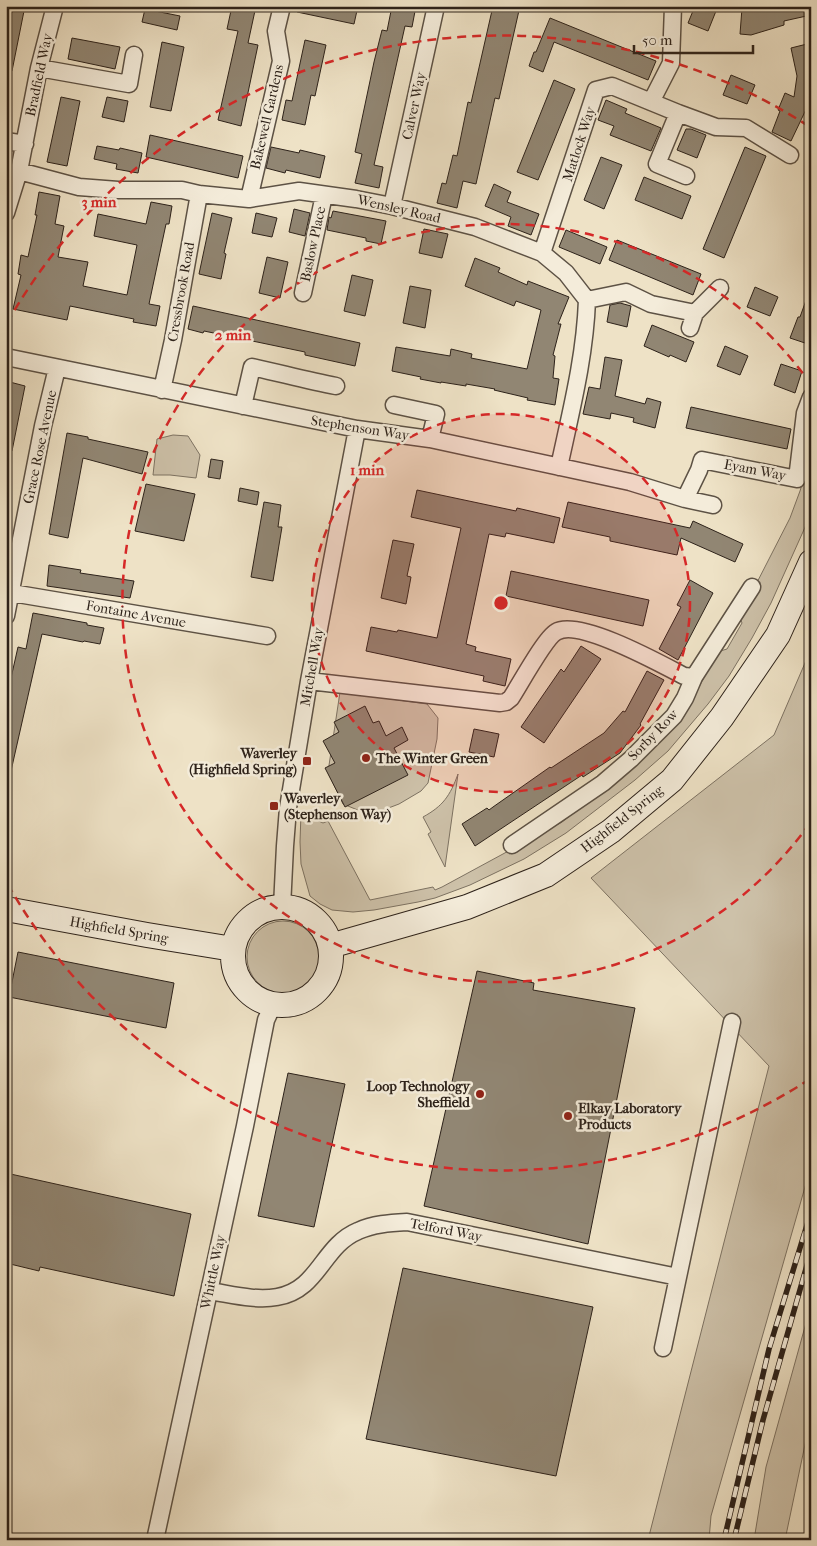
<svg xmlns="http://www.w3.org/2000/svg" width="817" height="1546" font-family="'IM FELL French Canon',serif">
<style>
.green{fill:#cdc1a9;stroke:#7d7262}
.building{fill:#918673;stroke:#2d221a}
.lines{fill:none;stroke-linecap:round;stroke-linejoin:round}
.minor-casing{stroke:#5d5245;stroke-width:19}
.secondary-casing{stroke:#2d221a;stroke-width:26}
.minor{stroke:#f4ecda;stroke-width:16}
.secondary{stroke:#f4ecda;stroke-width:24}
.rail-casing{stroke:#2d221a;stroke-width:5.5}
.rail{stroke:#f4ecda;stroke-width:4;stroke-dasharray:11;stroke-linecap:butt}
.ring{fill:none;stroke:#d62828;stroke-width:2.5;stroke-dasharray:9 6}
.poi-dot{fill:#8f2418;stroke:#f4ecda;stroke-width:2}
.labels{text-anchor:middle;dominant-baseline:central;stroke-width:5;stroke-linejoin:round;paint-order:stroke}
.street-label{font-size:14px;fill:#2d221a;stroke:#f4ecda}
.poi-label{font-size:14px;font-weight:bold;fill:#2d221a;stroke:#f4ecda;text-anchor:start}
.centre{fill:#d62828;stroke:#f4ecda;stroke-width:2.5}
.ring-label{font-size:15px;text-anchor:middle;font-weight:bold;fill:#d62828;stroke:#f4ecda;stroke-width:5;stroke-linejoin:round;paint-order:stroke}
</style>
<rect width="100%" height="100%" fill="#eee2c6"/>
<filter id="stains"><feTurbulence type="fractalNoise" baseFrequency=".004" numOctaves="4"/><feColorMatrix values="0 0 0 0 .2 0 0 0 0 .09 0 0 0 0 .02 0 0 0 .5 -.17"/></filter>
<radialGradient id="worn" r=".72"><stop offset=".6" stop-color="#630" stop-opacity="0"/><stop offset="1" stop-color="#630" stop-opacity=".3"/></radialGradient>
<path class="green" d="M173 435 188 436 200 455 196 478 170 475H153L157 439Z
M811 455V514L771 603 752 638 729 676 708 704 668 751 635 780 566 833 524 859 470 885 435 898 418 902 374 910 353 912 332 910 320 904 310 896 301 864 300 842 301 813 323 823 328 821 370 900 433 887 435 890 442 887 562 822 624 773 683 718 717 652 727 649 742 623 739 615 748 600 790 518 800 491Z
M811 649V1166L711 1516 709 1540H648L769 1066 591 878 774 735Z
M340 692 427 704 438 718 437 739 428 783 421 791 399 804 370 815 343 804 328 772Z
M458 774 445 867 428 834 431 832 423 817C443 806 450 796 458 774Z
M247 957a36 36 0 1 1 72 0a36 36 0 1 1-72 0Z
M811 1305V1416L785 1540H754L766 1467Z"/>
<path class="building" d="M6 6H25L12 71H6Z
M232 6H256L248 43 258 45 241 126 218 120 238 31 227 29Z
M298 6H358L354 24 297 12Z
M392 6H416L412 27 405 26 374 165 383 167 379 188 355 183 362 154 355 152 374 62 382 30 387 31Z
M493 6H520L499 99 495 98 476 184 463 181 457 208 437 203 442 183 446 184 453 155 457 156 468 102 471 103Z
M695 6H718L708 31 688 23Z
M767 6H811V15L784 21V25L751 35 740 34 742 8 758 9Z
M145 9 180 16 177 30 142 22Z
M550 18 656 61 648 80 554 42 543 72 529 66 534 52H536Z
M72 38 120 47 115 69 68 59Z
M305 40 326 45 315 96 311 95 305 125 282 120 286 100 292 101Z
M162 42 184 47 171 111 150 107Z
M811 43V99L791 141 772 132 780 111 778 110 785 93 794 97 797 76 791 48Z
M731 75 755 85 747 104 723 95Z
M554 80 575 89 538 180 517 172Z
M61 97 80 101 67 166 47 162Z
M107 97 128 101 124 122 102 117Z
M606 100 627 109 625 113 661 128 651 151 610 135 614 126 598 120Z
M686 129H691L706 135 697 158 677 150Z
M150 135 243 156 238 178 146 157Z
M97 146 119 150 120 148 142 153 138 173 116 169 117 164 94 159Z
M271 147 299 153 300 150 325 156 320 178 286 170 285 173 266 168Z
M745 147 766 156 724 258 703 249Z
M601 157 622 165 604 209 584 200Z
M644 177 691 196 682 219 635 200Z
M494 184 511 192 507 202 539 214 531 235 508 226 511 217 485 206Z
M39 192 60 196 55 224 64 226 58 257 88 262 83 286 127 295 137 245 94 236 98 214 146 224 151 202 172 206 169 224H166L149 304 160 306 156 326 133 322 134 319 70 306 67 320 13 309 21 275 18 274 21 255 28 257 37 215H35Z
M294 209 310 213 305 236 289 232Z
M333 211 386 221 381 244 366 241V238L327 230 329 217 331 218Z
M212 213 232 218 224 253 226 254 221 279 199 274Z
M256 213 277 218 272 237 252 233Z
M424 229 448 234 442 258 419 253Z
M566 230 607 247 600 264 559 247Z
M617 240 701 274 693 295 609 260Z
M267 257 288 262 280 298 259 293Z
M475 258 500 268 498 272 527 285 528 281 569 297 558 324H561L553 355 555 356 553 378 559 379 555 405 527 400 528 398 494 390 495 389 466 384V386L441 382V383L420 379 421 377 392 371 396 347 450 356 451 349 472 354 471 358 527 369 541 310 516 301 514 306 465 286Z
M352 275 373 280 365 316 344 311Z
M410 286 431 290 425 328 403 323Z
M755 287 778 297 770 316 747 307Z
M809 292H811V345L790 338 798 317H800Z
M620 303 631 306 627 327 607 322 610 305Z
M193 306 360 343 355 366 305 355V352L262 343 204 331 203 333 188 329Z
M652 325 694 342 686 362 670 355 669 357 644 346Z
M725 346 748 356 740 375 717 366Z
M605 357 622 360 615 396 645 404 647 398 661 402 655 428 633 422 634 418 611 413 610 419 583 414 589 387 600 389Z
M781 364 802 371 795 393 774 385Z
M6 381 25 386 12 451 6 450Z
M691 407 791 429 787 449 686 428Z
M67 433 88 437V439L148 452 142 474 83 458 68 538 49 534Z
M211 459 223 461 220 479 208 477Z
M146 484 195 494 184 541 135 531Z
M240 488 259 492 257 505 238 501Z
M417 490 516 511 517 508 560 518 554 543 506 533 505 537 489 534 466 644 476 647 475 651 511 659 505 686 483 681 484 676 366 651 371 627 397 632 398 630 437 638 461 528 411 517Z
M264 502 281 505 278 527H282L273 581 251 577Z
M568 502 690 528 693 521 743 544 735 562 681 538 677 555 610 541V537L562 527Z
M393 540 414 544 407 576 411 577 406 604 381 598Z
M49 565 81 570 80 573 134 581 130 598 47 586Z
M511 571 649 600 643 626 506 596Z
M690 580 713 593 678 660 659 649 681 607 677 605Z
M33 613 87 623V625L104 628 100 644 84 641 83 642 42 634 11 771 6 770V700L18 647 26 649Z
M581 646 601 659 544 743 521 727 561 669 564 672Z
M647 671 664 680 640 724 641 725 620 753 583 777 582 775 475 846 462 824 487 808 489 810 493 807 550 767 551 768 604 733 623 711 625 712Z
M365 706 373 723 379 721 386 736 402 727 408 740 394 748 408 775 345 807 325 768 335 763 323 741 339 732 334 722Z
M474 729 499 734 494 757 469 752Z
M18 952 174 983 166 1028 9 997Z
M477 971 534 983 533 990 635 1008 588 1244 424 1206Z
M288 1073 345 1084 314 1227 258 1216Z
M6 1173 191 1214 174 1296 40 1267 39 1271 6 1263Z
M403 1268 593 1307 556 1476 366 1439Z"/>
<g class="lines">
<defs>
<path id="minor" d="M39 68 129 84 134 55
M651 102 671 63 673 6
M678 113 657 164 686 176
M6 141 25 144
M19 171 79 187 118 190H182L199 194 249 199 299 191 356 199 392 206 475 227 542 253 566 273 587 300C585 357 571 411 559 467
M249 199 281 61 276 31 282 6
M392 206 436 6
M6 213 19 171 39 68 55 6
M542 253 596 90 612 86 678 113 716 127 746 128 790 155
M303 293 324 195
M587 300 626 292 651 304 695 313 690 328
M695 313 720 288
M6 357 357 429 430 439 630 482 685 499 713 505
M162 390 173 340 199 194
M394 405 436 414 430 439
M243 406 252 367C280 373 308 381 336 386
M685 499 699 470 702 460 797 479 805 413 811 397
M6 592 267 636
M6 616 43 426 57 368
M309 681 500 703 506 702 511 698C519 686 545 638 556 632 578 618 661 664 684 676L694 677
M512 845 603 783 631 759 674 716 685 698 694 677 752 587
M282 907 285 846 288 808 309 681 357 429
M209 1291C230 1294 255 1301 277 1297 319 1290 322 1246 358 1231 373 1224 390 1223 407 1222L678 1277
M663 1348 732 1022
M155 1540 245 1126 266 1020 273 1005"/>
<path id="secondary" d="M233 956a49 49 0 1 1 98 0a49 49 0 1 1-98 0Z
M6 909 147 935 233 949
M330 946 467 907 546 875 611 831 672 780 722 717 778 635 811 562"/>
</defs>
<use href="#minor" class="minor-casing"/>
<use href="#secondary" class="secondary-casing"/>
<use href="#minor" class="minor"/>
<use href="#secondary" class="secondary"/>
<defs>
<path id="rail" d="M724 1540 769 1349 811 1212
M734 1540 763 1420 811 1251"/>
</defs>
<use href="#rail" class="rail-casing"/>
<use href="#rail" class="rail"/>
</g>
<circle cx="501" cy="603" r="189" fill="#d62828" fill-opacity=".12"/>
<g class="ring">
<circle cx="501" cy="603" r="189"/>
<path d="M810 823A379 379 0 1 1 810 383"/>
<path d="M810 1079A568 568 0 0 1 7 883M7 323A568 568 0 0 1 810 127"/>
</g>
<g class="poi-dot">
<circle cx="366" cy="758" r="5"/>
<rect x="302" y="756" width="10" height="10" rx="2.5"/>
<rect x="269" y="801" width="10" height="10" rx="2.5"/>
<circle cx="480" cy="1094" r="5"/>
<circle cx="568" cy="1116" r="5"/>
</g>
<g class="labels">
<g class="street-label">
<text transform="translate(39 75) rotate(-78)">Bradfield Way</text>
<text transform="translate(414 106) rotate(-78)">Calver Way</text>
<text transform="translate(267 117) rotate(-77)">Bakewell Gardens</text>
<text transform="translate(579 144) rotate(-72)">Matlock Way</text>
<text transform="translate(399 209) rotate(13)">Wensley Road</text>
<text transform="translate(313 244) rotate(-78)">Baslow Place</text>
<text transform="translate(181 292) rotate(-80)">Cressbrook Road</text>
<text transform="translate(360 428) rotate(9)">Stephenson Way</text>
<text transform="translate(40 447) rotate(-78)">Grace Rose Avenue</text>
<text transform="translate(755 470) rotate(11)">Eyam Way</text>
<text transform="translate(136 614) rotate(10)">Fontaine Avenue</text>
<text transform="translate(312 667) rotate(-80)">Mitchell Way</text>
<text transform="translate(653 735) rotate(-46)">Sorby Row</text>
<text transform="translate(622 819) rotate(-38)">Highfield Spring</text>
<text transform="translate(119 930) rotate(10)">Highfield Spring</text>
<text transform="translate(446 1230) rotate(11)">Telford Way</text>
<text transform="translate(213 1272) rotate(-78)">Whittle Way</text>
</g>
<g class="poi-label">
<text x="297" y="753" text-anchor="end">Waverley<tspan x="297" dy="16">(Highfield Spring)</tspan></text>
<text x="376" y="758">The Winter Green</text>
<text x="284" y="798">Waverley<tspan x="284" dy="16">(Stephenson Way)</tspan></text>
<text x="470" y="1086" text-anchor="end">Loop Technology<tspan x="470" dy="16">Sheffield</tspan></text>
<text x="578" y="1108">Elkay Laboratory<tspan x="578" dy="16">Products</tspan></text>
</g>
</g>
<circle cx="501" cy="603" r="8" class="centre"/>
<g class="ring-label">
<text x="99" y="207">3 min</text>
<text x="233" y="340">2 min</text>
<text x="367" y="475">1 min</text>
</g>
<rect width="817" height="1546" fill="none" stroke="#eee2c6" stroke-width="25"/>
<rect x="8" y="8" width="802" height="1531" fill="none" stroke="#2d221a" stroke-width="2.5"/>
<rect x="12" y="12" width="792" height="1521" fill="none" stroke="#2d221a"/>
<path d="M634 45v8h119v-8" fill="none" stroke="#2d221a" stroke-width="2.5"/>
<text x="642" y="45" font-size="15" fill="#2d221a" stroke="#f4ecda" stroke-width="4" paint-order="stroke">50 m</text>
<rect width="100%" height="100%" filter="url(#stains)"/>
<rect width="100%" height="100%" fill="url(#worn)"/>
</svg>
